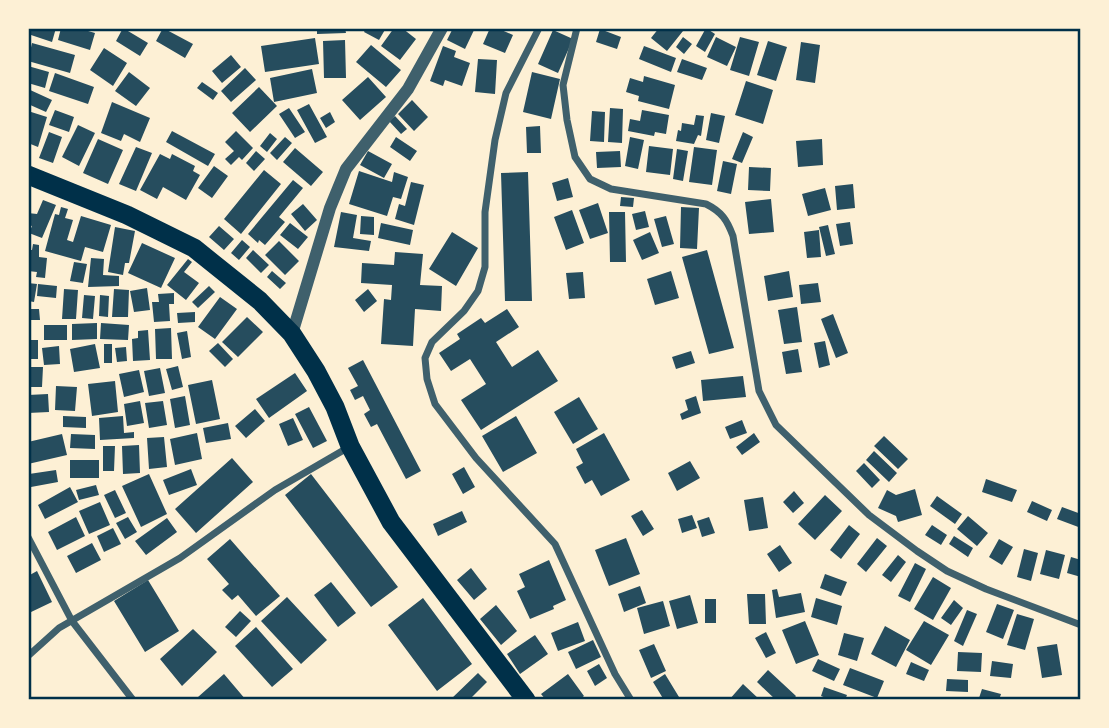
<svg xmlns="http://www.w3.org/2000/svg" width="1109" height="728" font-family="'Times New Roman',serif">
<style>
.building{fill:#264d5e}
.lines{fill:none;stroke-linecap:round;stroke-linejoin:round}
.minor{stroke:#3f606c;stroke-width:7}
.tertiary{stroke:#3f606c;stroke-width:12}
.trunk{stroke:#003049;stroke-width:19}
.neatline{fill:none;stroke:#003049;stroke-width:2.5}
</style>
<rect width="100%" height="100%" fill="#fdf0d5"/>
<path class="building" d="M28 28H56L52 42 28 34Z
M61 28H78L95 33 90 50 58 40Z
M123 28 148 43 140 56 116 41Z
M163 28 193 44 185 58 156 41Z
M317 28H345L346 33 317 34Z
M366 28H386L379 40 364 32Z
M394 28H402L416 39 400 60 381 46Z
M453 28H475L465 49 447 40Z
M490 28H497L513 35 505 53 483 44Z
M659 28H679L683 31 667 51 651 38Z
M706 28 715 34 705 52 696 46Z
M600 29 621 37 617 49 596 42Z
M553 30 573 39 558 73 538 64Z
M683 37 692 44 684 54 676 47Z
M716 37 736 47 727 66 707 57Z
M740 37 759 42 749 76 730 70Z
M315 38 319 64 265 72 261 46Z
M345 40 346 78H324L323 41Z
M768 41 787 47 776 81 757 75Z
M801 42 820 45 815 83 796 80Z
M32 43 75 55 70 73 28 61Z
M371 45 401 70 386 87 356 62Z
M443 46 456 51 454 57 470 63 462 86 445 80 443 86 430 81Z
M644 46 676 58 671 72 639 59Z
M104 48 127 63 113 86 90 70Z
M231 55 241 67 222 83 212 71Z
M478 59 497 60 495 94 475 92Z
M682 59 707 68 702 80 677 72Z
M28 66 49 72 45 88 28 83Z
M245 68 256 80 231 102 221 91Z
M312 69 317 93 274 102 270 78Z
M129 72 150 88 136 106 115 91Z
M532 72 560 79 551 119 523 112Z
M55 73 94 87 88 104 49 91Z
M644 76 675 85 669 109 638 101 639 96 626 92 630 78 643 82Z
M368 77 386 97 360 120 342 100Z
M746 81 773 90 763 124 735 115Z
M202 82 218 93 213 100 197 88Z
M259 87 277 106 250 132 232 113Z
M28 89 52 100 46 112 28 104Z
M412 100 428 117 414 131 398 114Z
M112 102 150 118 140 142 124 134 121 141 101 133Z
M309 104 327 137 315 143 297 110Z
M289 108 305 132 295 138 279 114Z
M610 108 623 109 622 143 608 142Z
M55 110 74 117 69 132 49 125Z
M642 110 669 115 666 134 655 132 654 136 628 131 630 119 640 121Z
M28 111 47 117 38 147 28 143Z
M592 111 605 112 604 142 590 141Z
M330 112 335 122 326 128 320 118Z
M711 113 725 116 719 143 706 140Z
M696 115 704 116 701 136 698 135 694 144 676 141 678 130 681 131 682 123 694 125Z
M395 116 407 129 401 134 389 121Z
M78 125 95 133 79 166 62 157Z
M540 126 541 153H527L526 127Z
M172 131 215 154 208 166 166 142Z
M236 131 253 148 242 160 239 157 231 165 225 159 234 151 225 142Z
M49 132 62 137 53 163 39 158Z
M743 132 753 137 742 163 732 159Z
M270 133 277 139 267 152 260 146Z
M285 137 292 143 277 160 270 153Z
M396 137 417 151 410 161 390 147Z
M630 137 644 140 638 169 625 166Z
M98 139 123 150 108 184 83 173Z
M822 139 823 165 798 167 796 141Z
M649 146 673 149 670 175 646 172Z
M136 147 152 153 136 191 119 184Z
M694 147 717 150 712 185 689 182Z
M295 148 323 172 311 186 283 162Z
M677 149 688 151 683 181 673 179Z
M256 151 265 159 254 171 246 163Z
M368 151 392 164 384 178 360 165Z
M620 151 621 167 597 168 596 152Z
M160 154 170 159 172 154 195 166 193 171 200 175 186 200 163 187 157 199 140 190Z
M723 161 737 164 731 194 717 191Z
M214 166 228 176 212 198 198 188Z
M749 167 771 168 770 191 748 190Z
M264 170 281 184 241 234 224 219Z
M359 171 392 182 394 172 408 177 401 199 393 197 387 216 349 204Z
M528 172 532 301H505L501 173Z
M568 178 573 197 557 201 552 183Z
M293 180 303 188 279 217 285 222 265 245 259 240 258 243 248 234Z
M411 182 424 185 414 225 395 219 399 204 405 206Z
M853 184 855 208 837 210 835 186Z
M825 188 831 210 808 216 802 194Z
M621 197 634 198 633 207 620 206Z
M771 199 774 232 749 234 745 202Z
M43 200 56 205 42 238 29 233 32 226 28 225V213L37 214Z
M598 203 608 233 590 239 579 210Z
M303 204 317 220 305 231 291 214Z
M61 207 68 209 65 218 73 220 67 240 73 242 81 216 111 225 103 252 85 247 81 261 45 251 55 214 59 215Z
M681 207 699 208 697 249 680 248Z
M572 210 584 243 566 250 554 217Z
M645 211 649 227 636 230 632 214Z
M341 212 357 215 353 238 371 241 369 251 334 247Z
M609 212H625L626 262H610Z
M361 216 374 217V235L360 234Z
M666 216 674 244 662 247 654 219Z
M850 222 853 244 840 246 836 224Z
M290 223 308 237 298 249 280 235Z
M381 223 413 230 410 245 378 238Z
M828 225 835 254 826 256 819 227Z
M219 226 234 239 224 250 209 237Z
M115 227 135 231 129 263H125L123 275 108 272Z
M819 230 821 257 807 258 804 232Z
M452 232 478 248 456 286 429 269Z
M650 232 659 253 642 260 633 240Z
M242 240 250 247 239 260 231 253Z
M279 241 299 261 285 275 265 255Z
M142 243 175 258 161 288 128 273Z
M33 244 39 245V257L47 258 45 278 36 277 37 272 28 271V250H32Z
M253 250 269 265 261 273 246 258Z
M707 250 734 348 709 354 682 257Z
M395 252 423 254 420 285 442 286 441 311 415 309 413 346 381 344 384 299 391 300 392 285 361 283 362 263 394 265Z
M91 258 104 259 103 275 119 276V286L88 287Z
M188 259 192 262 184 272 199 283 186 300 167 285Z
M74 262 87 264 83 283 70 281Z
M272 271 286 283 280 289 267 277Z
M671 271 679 298 655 305 647 279Z
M789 271 793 297 768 301 764 276Z
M583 272 585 298 569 299 566 273Z
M28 283 37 284 34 302 28 301Z
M818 283 821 302 801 304 799 285Z
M38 284 57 286 56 298 37 296Z
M209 286 215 292 198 308 192 302Z
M147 288 150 310 134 312 130 291Z
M64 289 78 290 76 319H62Z
M114 289 129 290 128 317H112Z
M368 289 377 301 364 312 355 300Z
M174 293V304H169L170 321 154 322 152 302H159L158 294Z
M84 295 95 296 93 319 82 318Z
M100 295 109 296 108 317 99 316Z
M220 297 237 309 215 339 198 327Z
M797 307 802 342 784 344 778 310Z
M28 309H39L40 320H28Z
M507 309 519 327 496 342 512 367 538 350 558 381 481 430 461 400 486 384 470 359 451 371 439 353 460 339 457 334 481 318 485 323Z
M195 312V322L178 323 177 313Z
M833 314 848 353 836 358 821 319Z
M247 317 263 332 238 357 222 342Z
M97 323V339L72 340V324Z
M101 323 129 325 128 340 100 339Z
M44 325H67V340H44Z
M171 328 172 359H156L155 329Z
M148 330 150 360 133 361 132 339 138 338V331Z
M187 331 191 357 182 359 177 333Z
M28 340H38V359H28Z
M825 341 830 365 819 368 814 343Z
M218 343 233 359 225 367 209 351Z
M95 344 100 368 74 372 70 349Z
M104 344H112V363H104Z
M59 346 60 364 44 365 42 348Z
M126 347 127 361 117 362 115 348Z
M798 349 802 372 786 374 782 352Z
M691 351 695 363 676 369 672 357Z
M363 360 421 471 406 479 377 424 371 427 364 414 370 410 363 396 355 400 350 390 358 386 348 368Z
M178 366 183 387 172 390 166 369Z
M28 367H43L42 387H28Z
M160 368 165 393 149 396 144 371Z
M139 370 144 392 124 397 119 374Z
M295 373 307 391 269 418 256 399Z
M743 376 746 397 703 401 701 380Z
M212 380 220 419 196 424 188 385Z
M115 381 118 412 92 416 88 384Z
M56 386 77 387 75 411 55 410Z
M48 394 49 412 28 413V395Z
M185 396 190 425 175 428 170 399Z
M696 396 701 413 682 420 680 414 688 410 685 400Z
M579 397 598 429 573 444 554 412Z
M140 401 144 423 127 426 124 404Z
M163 401 167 425 149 428 145 403Z
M309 407 327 441 313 448 295 414Z
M255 409 265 421 246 438 235 426Z
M63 416 86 417V428L63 427Z
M123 416 124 433 134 432V438L100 440 99 418Z
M516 416 537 453 503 472 482 436Z
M293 418 303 440 288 446 279 424Z
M742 420 747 433 730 439 725 427Z
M228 423 231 439 206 443 203 428Z
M197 433 202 459 175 465 170 439Z
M604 433 630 480 601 496 592 480 585 484 576 467 583 463 576 449Z
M754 433 760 442 742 455 736 447Z
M62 434 67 455 28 464V442Z
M71 434 95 435V449L70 448Z
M884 436 908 459 898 469 874 446Z
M164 437 167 467 149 469 147 438Z
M139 445 140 473 123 474 122 446Z
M103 446H115L114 471H103Z
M874 451 897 473 889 482 866 460Z
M232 458 253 482 196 533 175 509Z
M70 460H99V478H70Z
M690 461 700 478 677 491 668 473Z
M864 463 880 480 872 488 856 471Z
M464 467 475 487 463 494 452 474Z
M191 469 197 485 169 495 163 480Z
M56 470 58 482 31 487 29 474Z
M149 474 167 514 141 527 122 486Z
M311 474 398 587 371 607 285 495Z
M986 479 1017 490 1012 502 982 492Z
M96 485 99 495 79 500 76 490Z
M70 487 78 502 45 519 38 505Z
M915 489 922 515 898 522 896 516 878 508 887 490 896 495Z
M115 490 126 513 115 518 104 495Z
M794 491 804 503 793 513 783 502Z
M825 495 842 511 815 540 798 524Z
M937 496 962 514 955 524 930 506Z
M763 497 768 528 749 531 744 500Z
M1032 501 1052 510 1047 521 1027 512Z
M100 502 110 525 89 534 79 511Z
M1062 507 1081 514V528L1057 519Z
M642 510 654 529 643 536 631 516Z
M462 511 467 522 438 536 433 524Z
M692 515 697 528 682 533 678 519Z
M968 516 988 533 977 546 957 529Z
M76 517 85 536 57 550 48 532Z
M128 517 137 532 125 539 116 523Z
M709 517 715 533 702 537 697 521Z
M167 518 177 532 146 555 135 541Z
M849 525 860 534 841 559 830 550Z
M932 525 947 535 941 545 925 535Z
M113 528 121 544 104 552 97 536Z
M954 536 973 548 968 557 949 544Z
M626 538 640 574 609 586 595 550Z
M877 538 887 546 866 572 857 564Z
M230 539 280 596 256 616 238 595 232 600 222 590 229 584 207 559Z
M999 539 1013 547 1002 565 989 557Z
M92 543 101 560 76 573 67 556Z
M780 545 792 563 779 572 767 554Z
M1024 549 1038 553 1031 581 1017 577Z
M1046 550 1065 555 1059 579 1040 574Z
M898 555 906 562 891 582 882 575Z
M1071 557 1081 560V577L1067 573Z
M549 560 566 600 553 606 554 609 530 619 517 591 525 587 519 574Z
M915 563 926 569 910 602 898 596Z
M471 568 487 589 474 600 457 580Z
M37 571 52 602 29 613 28 576Z
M825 574 847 582 841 596 820 588Z
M933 577 951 588 933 620 914 609Z
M148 580 179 631 145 652 114 601Z
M331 582 356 613 338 627 314 595Z
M640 586 646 603 624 612 618 594Z
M777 589 779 597 801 593 805 612 776 618 772 590Z
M747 594H765L766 624H749Z
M690 595 698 623 677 629 669 601Z
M287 597 327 640 301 664 261 621Z
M423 598 472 664 437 691 388 625Z
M816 598 842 606 837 625 811 617Z
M705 599H716V623H705Z
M954 600 963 608 951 625 941 618Z
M663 601 670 626 644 634 637 608Z
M997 604 1014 610 1003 639 986 632Z
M496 605 517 631 501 645 480 619Z
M967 610 977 614 963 646 954 641Z
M240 611 251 621 236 637 225 627Z
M1017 614 1034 619 1025 650 1007 645Z
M805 621 819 655 796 664 782 630Z
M924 621 949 635 931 665 906 650Z
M578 622 585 641 558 651 551 633Z
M885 626 910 640 896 667 871 654Z
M256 627 293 669 272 687 235 646Z
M193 629 217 652 182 686 160 659Z
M766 632 776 653 766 658 755 638Z
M844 633 864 638 857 661 838 655Z
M535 635 548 654 520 674 507 654Z
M593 640 601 657 576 669 568 652Z
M654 644 666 671 651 678 639 650Z
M1057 644 1062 675 1042 678 1037 647Z
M958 652 982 653 981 672 957 671Z
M818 659 840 669 834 681 812 671Z
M992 661 1013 664 1011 678 990 676Z
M911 662 929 670 924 681 906 674Z
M599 664 607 678 595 686 587 671Z
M850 668 884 681 877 698 843 685Z
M768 670 796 696 793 700H776L757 682Z
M478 673 487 682 469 700H450Z
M224 674 246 700H201L198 697Z
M568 674 584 696 579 700H546L541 694Z
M665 674 679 697 674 700H664L653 682Z
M947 679 968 680V692L946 691Z
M743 684 760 700H729Z
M824 687 847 695 845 700H831L821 696Z
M982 689 1001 694 999 700 979 698Z"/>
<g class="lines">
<path class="minor" d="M539 28 506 93 495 140 485 212V267L478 291 464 311 432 342 425 358 427 379 435 404 476 458 555 544 615 674 631 700
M577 28 563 85 567 120 575 157 590 179 611 189 706 204C722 212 727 220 733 236L759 391 776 425 869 515 917 551 947 571 986 589 1081 625
M28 537 72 621 133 700
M28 656 59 628 180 558 275 490 349 447"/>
<path class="tertiary" d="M292 334 330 208 346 169 408 89 442 28"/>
<path class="trunk" d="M28 175 127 215 194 248 260 301 292 334 316 371 335 407 350 446 391 522 526 700"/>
</g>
<rect width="1109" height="728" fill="none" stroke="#fdf0d5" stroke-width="60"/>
<rect x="30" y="30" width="1049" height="668" class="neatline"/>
</svg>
